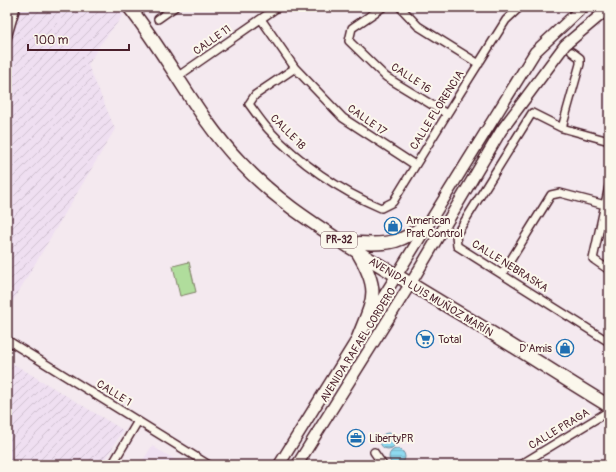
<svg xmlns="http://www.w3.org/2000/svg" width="616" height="472" font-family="Pangolin,sans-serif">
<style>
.built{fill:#efdff1}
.industrial{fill:url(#industrial-furrows)}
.garden{fill:#b0dd9c;stroke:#7d7e64}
.water{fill:url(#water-rules);stroke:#738fa1}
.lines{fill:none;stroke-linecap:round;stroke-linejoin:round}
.minor-casing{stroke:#4a1f2b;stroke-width:10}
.secondary-casing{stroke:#4a1f2b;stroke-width:13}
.primary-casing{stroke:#4a1f2b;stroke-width:15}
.minor{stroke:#fbf7ec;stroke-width:7}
.secondary{stroke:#fbf7ec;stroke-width:10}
.primary{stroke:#fbf7ec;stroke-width:12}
.labels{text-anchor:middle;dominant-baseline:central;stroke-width:4;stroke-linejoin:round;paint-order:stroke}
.shield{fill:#fbf7ec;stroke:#7f6065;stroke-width:1}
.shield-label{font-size:10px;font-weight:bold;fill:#4a1f2b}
.street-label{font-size:11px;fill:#4a1f2b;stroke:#fbf7ec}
.poi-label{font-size:11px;fill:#4a1f2b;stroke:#fbf7ec;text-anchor:start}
</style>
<defs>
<pattern id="industrial-furrows" width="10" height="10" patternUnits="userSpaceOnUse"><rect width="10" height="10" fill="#efdff1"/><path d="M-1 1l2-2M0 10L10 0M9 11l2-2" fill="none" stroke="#cebfcf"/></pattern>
<pattern id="water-rules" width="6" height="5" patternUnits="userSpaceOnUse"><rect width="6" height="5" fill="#8ed9ef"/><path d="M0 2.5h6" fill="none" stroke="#7cbacd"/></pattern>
</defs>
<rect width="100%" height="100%" fill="#f4e9ef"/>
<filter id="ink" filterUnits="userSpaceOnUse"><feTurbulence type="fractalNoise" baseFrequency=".025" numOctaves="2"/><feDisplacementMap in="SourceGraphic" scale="8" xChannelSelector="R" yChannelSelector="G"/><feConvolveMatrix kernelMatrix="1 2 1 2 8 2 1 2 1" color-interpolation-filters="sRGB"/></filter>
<g filter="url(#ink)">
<path class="built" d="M152 446 184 465H140Z"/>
<path class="industrial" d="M7 7H119L124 14 99 46 88 65 115 129 7 311Z
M7 360 123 430 102 465H7Z"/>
<path class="garden" d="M189 262 196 292 180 296 173 266Z"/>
<path class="water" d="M380 441a8 8 0 1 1 16 0a8 8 0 1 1-16 0Z
M389 457a8 8 0 1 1 16 0a8 8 0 1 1-16 0Z"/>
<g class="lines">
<defs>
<path id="minor" d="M383 7 352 28 349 41 386 77 447 114
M400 7 418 26 479 64
M158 19 175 7
M261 19 295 68 343 118 415 165
M7 38 16 7
M295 68 255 95 249 104C255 112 261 121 268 129 298 162 340 191 381 208L393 202 447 114 506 20 520 7
M177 77 278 7
M562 128 580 64V58L572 52
M609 141 562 128 532 113 456 235 457 246 609 342
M609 186 593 259 609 270
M502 274 551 195 560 193 609 206
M7 340 209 465
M374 452 383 465
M112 465 138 421
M520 465 609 411"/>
<path id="secondary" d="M279 465 535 52 583 7
M297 465 414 278 501 131 565 45 609 8"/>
<path id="primary" d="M129 7C169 57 196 116 240 162 274 198 308 220 348 246 383 267 417 288 452 309 505 340 556 374 609 406
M359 243C391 245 402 242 428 223
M358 253C381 292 373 299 358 338"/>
</defs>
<use href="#minor" class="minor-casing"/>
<use href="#secondary" class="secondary-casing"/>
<use href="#primary" class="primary-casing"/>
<use href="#minor" class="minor"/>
<use href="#secondary" class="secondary"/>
<use href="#primary" class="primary"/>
</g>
</g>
<defs>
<symbol id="shop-ring" viewBox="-11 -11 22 22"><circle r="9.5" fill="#fbf7ec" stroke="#1f6fb2" stroke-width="1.5"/><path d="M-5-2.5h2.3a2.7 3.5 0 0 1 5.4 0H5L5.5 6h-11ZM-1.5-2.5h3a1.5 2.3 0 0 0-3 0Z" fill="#1f6fb2"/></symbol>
<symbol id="supermarket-ring" viewBox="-11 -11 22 22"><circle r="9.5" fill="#fbf7ec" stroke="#1f6fb2" stroke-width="1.5"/><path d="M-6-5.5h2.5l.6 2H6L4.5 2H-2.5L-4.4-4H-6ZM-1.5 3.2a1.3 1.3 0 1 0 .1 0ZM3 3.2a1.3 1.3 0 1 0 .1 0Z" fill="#1f6fb2"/></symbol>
<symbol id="office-ring" viewBox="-11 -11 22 22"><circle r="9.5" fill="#fbf7ec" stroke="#1f6fb2" stroke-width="1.5"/><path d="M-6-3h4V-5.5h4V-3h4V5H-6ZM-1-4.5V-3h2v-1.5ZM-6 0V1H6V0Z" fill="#1f6fb2"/></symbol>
</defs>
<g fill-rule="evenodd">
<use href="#shop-ring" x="383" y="216" width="20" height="20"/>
<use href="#supermarket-ring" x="415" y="329" width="20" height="20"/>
<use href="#shop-ring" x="555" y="338" width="20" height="20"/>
<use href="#office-ring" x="346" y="428" width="20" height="20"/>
</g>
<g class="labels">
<rect class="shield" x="321" y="232" width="36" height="16" rx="3"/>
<g class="shield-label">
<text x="339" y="240">PR-32</text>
</g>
<g class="street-label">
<text transform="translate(212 40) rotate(-35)">CALLE 11</text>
<text transform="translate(411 78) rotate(33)">CALLE 16</text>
<text transform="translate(437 110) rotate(-58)">CALLE FLORENCIA</text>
<text transform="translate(367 120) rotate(35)">CALLE 17</text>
<text transform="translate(288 132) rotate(45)">CALLE 18</text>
<text transform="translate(510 266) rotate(32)">CALLE NEBRASKA</text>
<text transform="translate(431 297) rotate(31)">AVENIDA LUIS MUÑOZ MARÍN</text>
<text transform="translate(358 345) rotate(-58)">AVENIDA RAFAEL CORDERO</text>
<text transform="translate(114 393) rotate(32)">CALLE 1</text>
<text transform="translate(559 429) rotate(-31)">CALLE PRAGA</text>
</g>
<g class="poi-label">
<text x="406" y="220">American<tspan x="406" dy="13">Prat Control</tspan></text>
<text x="438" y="339">Total</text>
<text x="552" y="348" text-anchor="end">D'Amis</text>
<text x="369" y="438">LibertyPR</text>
</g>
</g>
<rect width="616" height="472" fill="none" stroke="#fbf7ec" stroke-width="24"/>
<rect x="12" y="12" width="592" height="448" fill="none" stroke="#4a1f2b" stroke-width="1.5" filter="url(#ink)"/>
<path d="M28 44v6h101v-6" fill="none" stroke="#4a1f2b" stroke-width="2"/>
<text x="34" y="44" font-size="12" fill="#4a1f2b" stroke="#fbf7ec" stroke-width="3" paint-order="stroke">100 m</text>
</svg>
